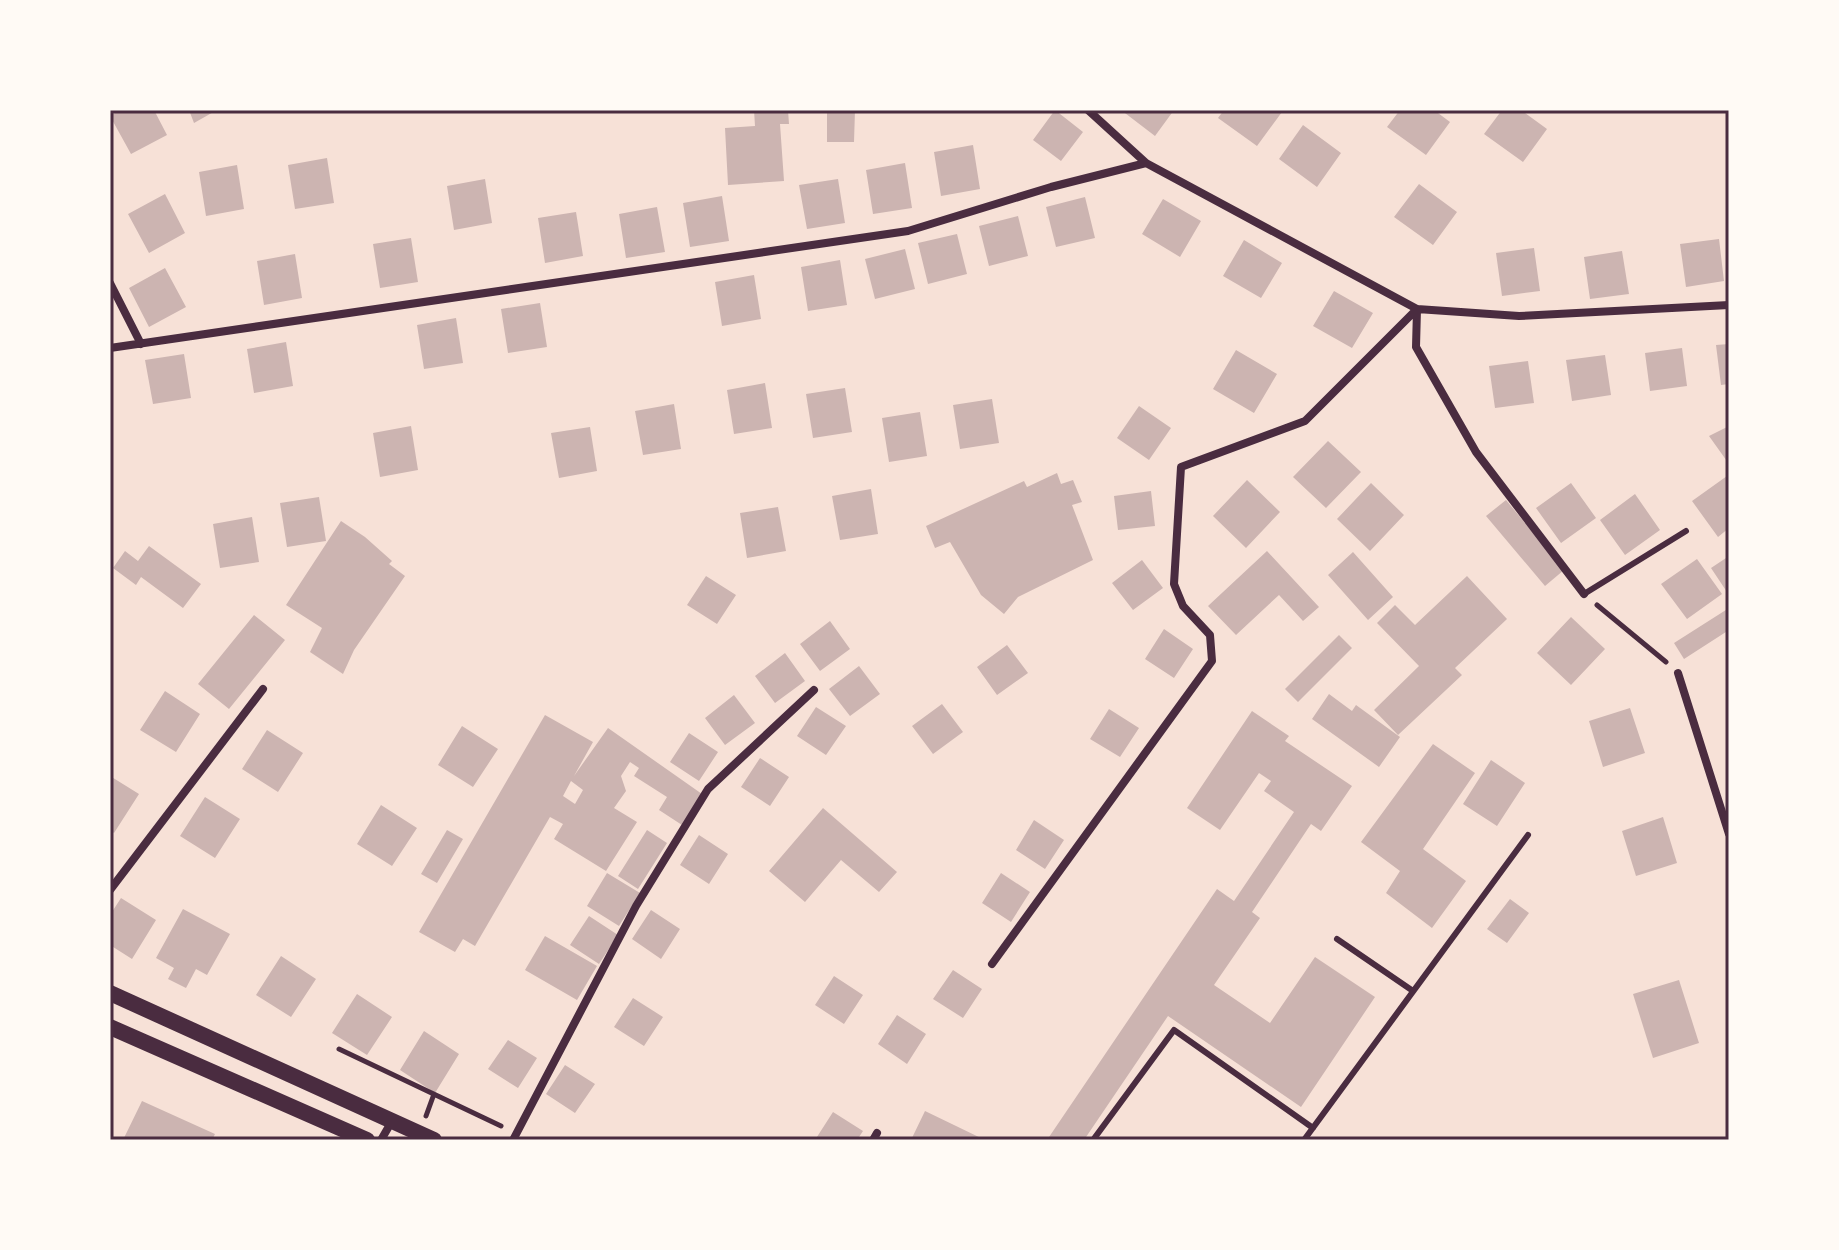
<svg xmlns="http://www.w3.org/2000/svg" width="1839" height="1250" font-family="'Alegreya Sans',sans-serif">
<style>
.building{fill:#ccb4b1;fill-rule:evenodd}
.lines{fill:none;stroke-linecap:round;stroke-linejoin:round}
.path{stroke:#4a2c40;stroke-width:5}
.service{stroke:#4a2c40;stroke-width:6}
.minor{stroke:#4a2c40;stroke-width:8}
.secondary{stroke:#4a2c40;stroke-width:16}
.neatline{fill:none;stroke:#4a2c40;stroke-width:3}
</style>
<rect width="100%" height="100%" fill="#f7e1d7"/>
<path class="building" d="M120 110H154L167 135 131 154 110 116Z
M189 110H217L194 123Z
M754 110H788L789 124H780L784 181 728 185 725 128 755 126Z
M827 110H855L854 142H827Z
M1055 110 1083 132 1061 161 1033 140Z
M1121 110H1174L1155 136Z
M1224 110H1279L1282 112 1257 146 1218 118Z
M1400 110H1434L1450 122 1426 155 1387 127Z
M1502 110H1521L1547 129 1523 162 1484 134Z
M1303 125 1341 153 1317 187 1279 159Z
M973 145 980 189 941 196 934 152Z
M327 158 334 203 295 209 288 165Z
M905 163 912 208 873 214 866 170Z
M237 165 244 209 206 216 199 172Z
M485 179 492 223 454 230 447 186Z
M838 179 845 223 807 229 799 185Z
M1419 184 1457 212 1433 245 1394 217Z
M165 194 185 233 149 253 128 214Z
M722 196 729 241 690 247 683 203Z
M1085 197 1095 238 1056 247 1046 207Z
M1163 199 1201 221 1180 257 1142 234Z
M657 207 665 252 626 258 619 214Z
M576 212 583 256 545 263 538 218Z
M1018 216 1028 256 989 266 979 226Z
M957 234 967 274 928 284 918 243Z
M411 238 418 282 380 288 373 244Z
M1719 239 1724 281 1686 287 1680 244Z
M1244 240 1282 263 1261 298 1223 276Z
M1534 248 1540 291 1502 296 1496 253Z
M905 249 915 289 875 299 865 259Z
M1622 251 1629 294 1590 299 1584 257Z
M295 254 302 298 264 305 257 261Z
M840 260 847 305 808 311 801 267Z
M165 268 186 307 149 327 129 288Z
M754 275 761 319 722 326 715 282Z
M1334 291 1373 313 1352 348 1313 326Z
M540 303 547 347 508 353 501 309Z
M456 318 463 363 424 369 417 325Z
M286 342 293 386 254 393 247 349Z
M1729 344V384L1721 385 1716 345Z
M1682 348 1687 386 1650 391 1645 353Z
M1236 350 1277 374 1254 413 1213 389Z
M184 354 191 398 153 404 145 360Z
M1605 355 1611 395 1572 401 1566 360Z
M1528 361 1534 403 1495 408 1489 366Z
M765 383 772 428 734 434 727 390Z
M845 388 852 432 813 438 806 394Z
M992 399 999 443 960 449 953 405Z
M674 404 681 449 643 455 635 411Z
M1139 406 1171 428 1149 460 1117 438Z
M920 412 927 456 889 462 882 418Z
M411 426 418 470 380 477 373 433Z
M1729 426V464L1709 436Z
M590 427 597 471 559 478 551 433Z
M1328 441 1361 472 1326 508 1293 477Z
M1057 473 1061 484 1073 480 1082 502 1072 505 1093 560 1018 597 1004 614 981 595 950 542 935 548 926 526 1024 481 1027 487Z
M1727 476 1729 528 1718 537 1692 501Z
M1247 480 1280 512 1246 548 1213 516Z
M1371 483 1404 515 1370 551 1337 519Z
M1571 483 1596 518 1561 543 1536 508Z
M871 489 878 534 840 540 832 496Z
M1151 491 1155 526 1118 530 1114 496Z
M1635 494 1660 530 1625 555 1600 520Z
M319 497 326 541 287 547 280 503Z
M1506 500 1564 570 1545 586 1486 516Z
M778 507 786 551 747 558 740 513Z
M252 517 259 562 220 568 213 524Z
M341 521 365 537 392 561 389 564 405 576 354 650 343 674 310 652 322 628 286 605Z
M149 546 201 584 183 608 141 577 136 585 113 568 125 551 138 561Z
M1267 551 1319 607 1303 621 1279 595 1236 635 1208 606Z
M1353 552 1393 597 1368 620 1328 575Z
M1729 556V595L1711 568Z
M1697 559 1722 594 1687 619 1661 584Z
M1142 560 1163 588 1133 610 1112 583Z
M706 576 736 595 717 624 687 605Z
M1467 576 1507 619 1455 668 1462 675 1398 735 1374 710 1419 666 1377 623 1395 605 1415 625Z
M1729 608V630L1684 659 1674 643Z
M254 615 285 640 229 709 198 684Z
M1571 617 1605 649 1571 685 1537 653Z
M830 621 850 649 820 671 800 644Z
M1164 629 1193 649 1174 678 1145 659Z
M1339 635 1352 648 1298 702 1285 689Z
M1007 645 1028 673 997 695 977 667Z
M785 653 805 681 775 703 755 676Z
M859 666 880 694 850 716 829 689Z
M165 691 200 714 176 752 140 730Z
M1329 694 1352 711 1356 705 1400 737 1379 767 1312 719Z
M734 695 755 723 725 745 705 718Z
M942 704 963 732 933 754 912 726Z
M816 707 846 726 826 755 797 736Z
M1630 708 1645 753 1603 767 1589 721Z
M1109 709 1139 728 1120 757 1090 739Z
M1252 711 1289 736 1285 741 1352 786 1321 831 1311 824 1252 912 1260 918 1214 985 1270 1023 1315 957 1375 997 1301 1107 1168 1016 1084 1140H1047L1217 889 1234 901 1294 812 1264 791 1271 781 1259 773 1220 830 1187 808Z
M545 715 593 742 574 776 608 728 702 794 682 825 659 810 667 797 634 776 639 768 630 762 621 776 626 791 614 808 637 822 606 871 554 839 563 824 550 817 475 946 463 939 455 952 419 932ZM571 781 583 790 575 804 563 796Z
M462 726 498 749 473 787 438 765Z
M267 730 303 753 278 792 242 769Z
M689 733 718 752 699 781 670 762Z
M1433 744 1475 773 1423 849 1466 881 1432 928 1386 893 1400 871 1361 842Z
M760 758 789 777 770 806 741 787Z
M1491 760 1525 783 1497 826 1463 804Z
M110 776 139 794 114 833 110 830Z
M205 797 240 819 215 858 180 836Z
M381 805 417 828 392 866 357 844Z
M823 808 897 872 879 892 841 860 805 902 769 871Z
M1663 817 1677 863 1636 876 1622 831Z
M1034 820 1064 840 1045 869 1016 850Z
M447 830 463 839 437 883 421 874Z
M647 830 667 843 638 889 618 876Z
M699 835 728 854 709 884 680 865Z
M607 873 640 893 619 926 587 906Z
M1001 873 1030 892 1011 922 982 903Z
M121 898 156 920 132 959 110 945V915Z
M1510 899 1529 913 1507 943 1487 929Z
M183 909 230 934 207 975 196 969 186 988 168 979 174 968 156 958Z
M651 910 680 929 661 959 632 939Z
M589 916 618 935 599 964 570 945Z
M545 936 597 966 577 1000 525 970Z
M281 956 316 979 291 1017 256 995Z
M953 970 982 989 963 1018 933 999Z
M834 976 863 995 844 1024 815 1005Z
M1679 980 1699 1043 1653 1058 1633 994Z
M357 994 392 1017 367 1055 332 1033Z
M633 998 663 1017 644 1046 614 1027Z
M897 1015 926 1034 907 1064 878 1044Z
M424 1031 459 1054 435 1093 400 1070Z
M508 1040 537 1058 518 1088 488 1069Z
M565 1065 595 1084 575 1113 546 1094Z
M142 1101 215 1134 212 1140H123Z
M925 1111 985 1140H911Z
M833 1112 863 1131 857 1140H815Z"/>
<g class="lines">
<path class="path" d="M1597 605 1666 662
M339 1049 501 1126
M426 1116 434 1094"/>
<path class="service" d="M1584 594 1686 531
M1337 939 1413 991
M1093 1140 1174 1030 1313 1128
M1304 1140 1528 835"/>
<path class="minor" d="M1088 110 1146 163 1417 309 1519 316 1729 305
M110 283 141 344
M1417 309 1416 347 1476 452 1584 594
M110 348 908 231 1051 187 1146 163
M1678 673 1729 834
M110 890 263 689
M992 964 1212 661 1210 635 1183 606 1174 584 1181 467 1305 421 1417 309
M381 1140 392 1121
M513 1140 636 906 708 789 814 690
M873 1140 877 1133"/>
<path class="secondary" d="M110 993 434 1140
M110 1027 367 1140"/>
</g>
<rect width="1839" height="1250" fill="none" stroke="#fffaf5" stroke-width="224"/>
<rect x="112" y="112" width="1615" height="1026" class="neatline"/>
</svg>
